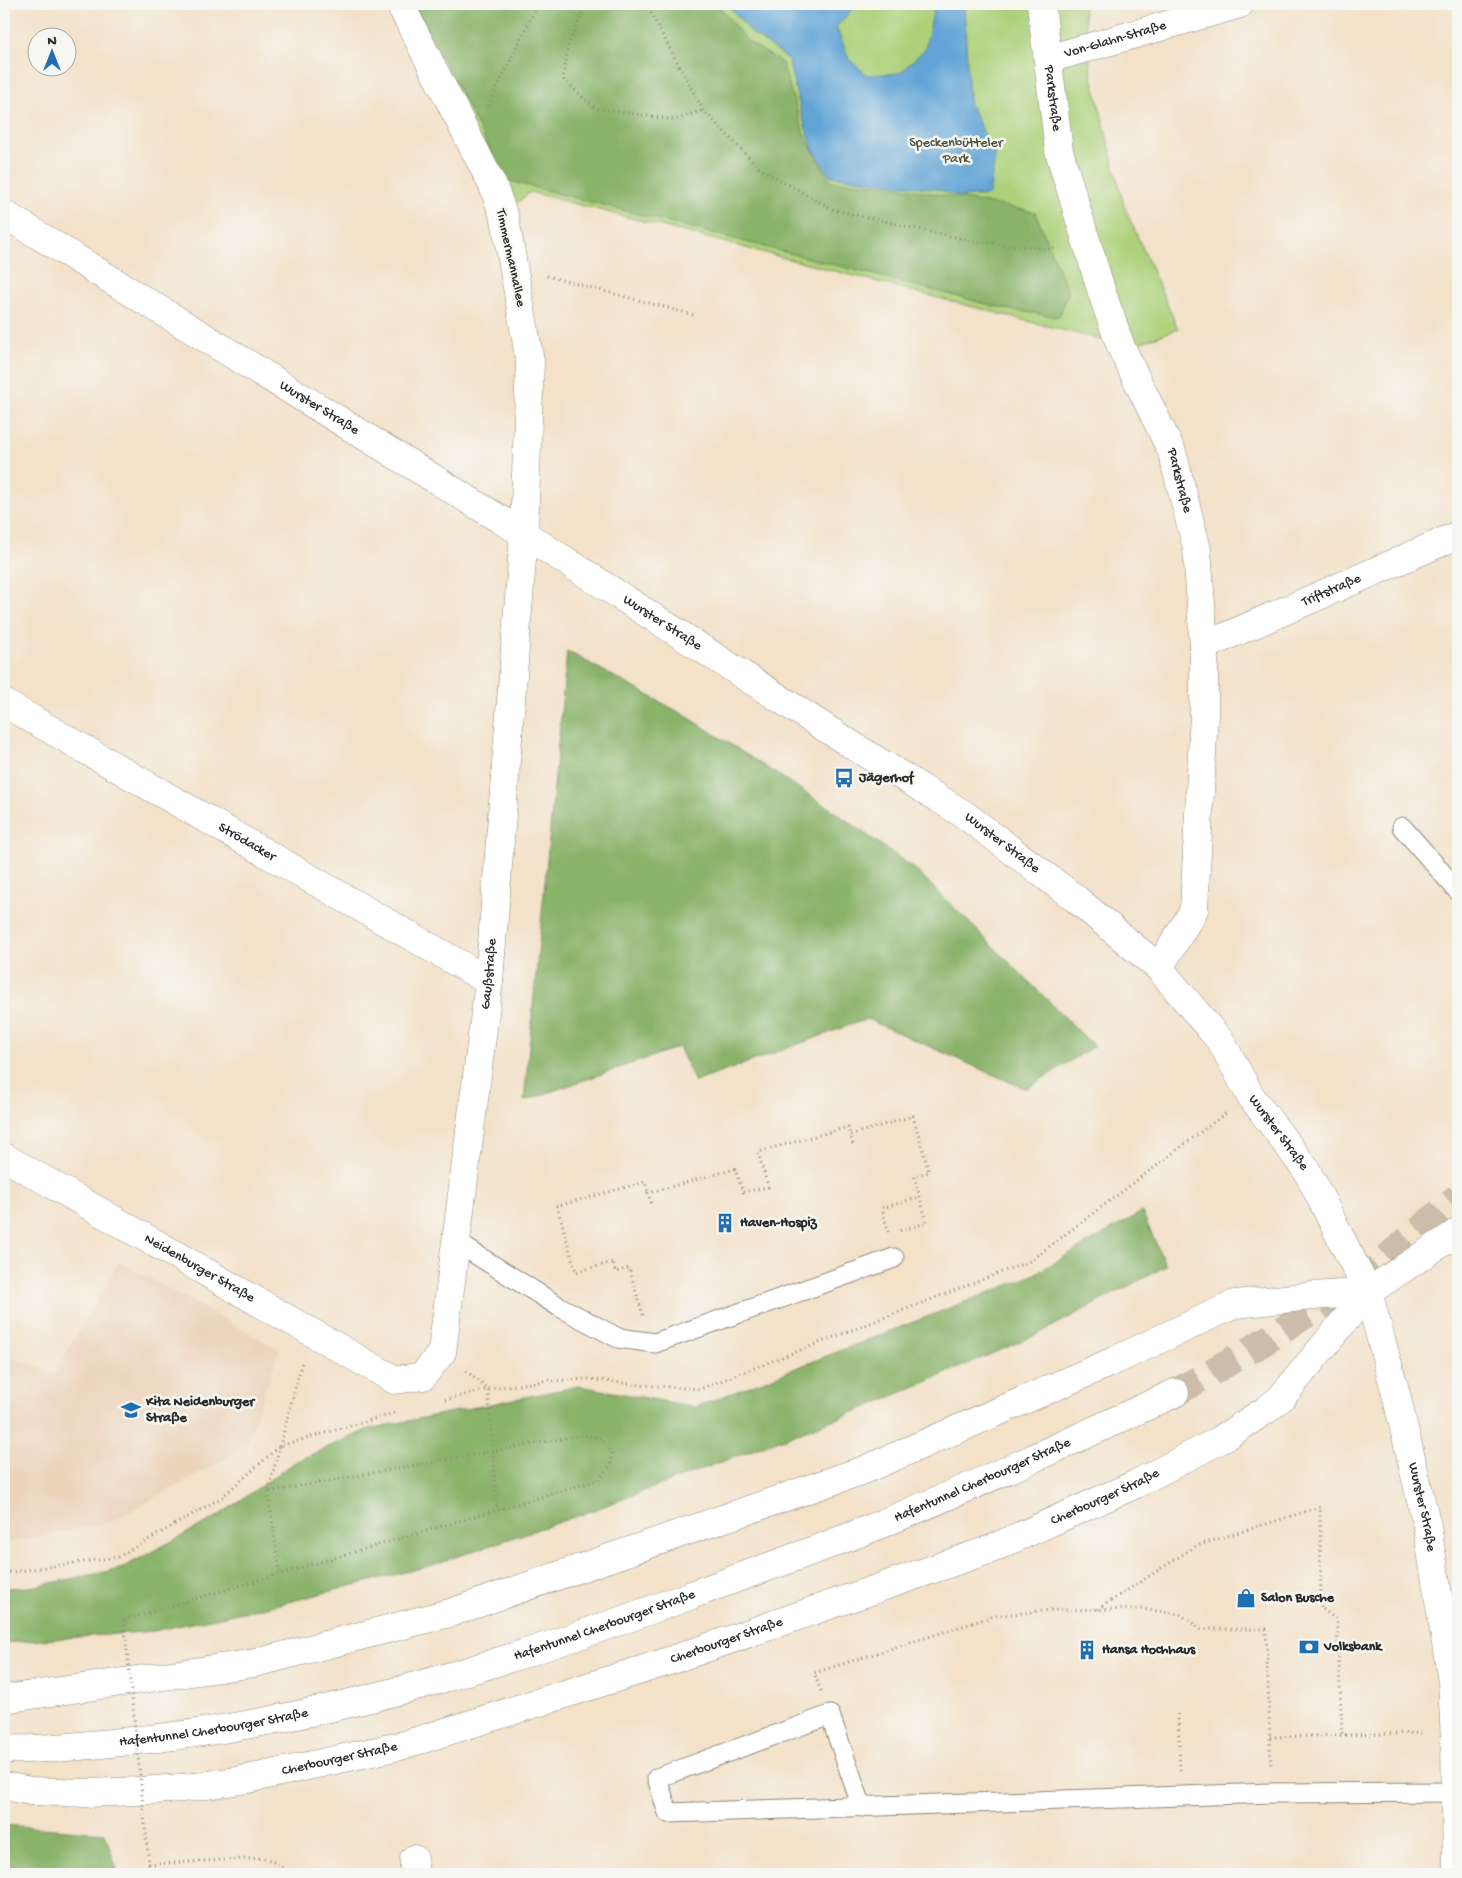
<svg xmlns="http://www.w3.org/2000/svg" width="1462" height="1878" font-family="'Gochi Hand',sans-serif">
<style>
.built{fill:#ecd3b9}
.green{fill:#add17a;stroke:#6c7e52}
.forest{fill:#8ab36a;stroke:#5a6f4a}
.water{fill:#62a4d6;stroke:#466880}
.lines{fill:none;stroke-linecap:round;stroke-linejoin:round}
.primary-tunnel{stroke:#cbbda9;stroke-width:28;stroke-dasharray:28 14;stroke-linecap:butt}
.lane-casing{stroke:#8f867a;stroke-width:21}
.street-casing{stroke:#8f867a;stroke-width:29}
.secondary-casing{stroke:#8f867a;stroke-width:29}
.primary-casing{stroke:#8f867a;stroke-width:29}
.path{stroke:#8f867a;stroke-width:3;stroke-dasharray:1 4;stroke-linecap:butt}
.lane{stroke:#fff;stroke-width:19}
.street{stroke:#fff;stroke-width:28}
.secondary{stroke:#fff;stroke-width:28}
.primary{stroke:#fff;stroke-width:28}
.path-bridge{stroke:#8f867a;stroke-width:3;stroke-dasharray:1 4;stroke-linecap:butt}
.labels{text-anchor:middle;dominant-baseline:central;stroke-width:5;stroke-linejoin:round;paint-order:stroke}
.street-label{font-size:14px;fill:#2b2b2b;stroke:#f6f6f2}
.park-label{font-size:14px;fill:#4c543f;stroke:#f6f6f2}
.poi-label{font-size:14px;font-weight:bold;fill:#2b2b2b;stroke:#f6f6f2;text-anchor:start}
</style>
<rect width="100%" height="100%" fill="#f6f6f2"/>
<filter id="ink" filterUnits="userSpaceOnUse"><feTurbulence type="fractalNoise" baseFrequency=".02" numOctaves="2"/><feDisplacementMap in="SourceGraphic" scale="10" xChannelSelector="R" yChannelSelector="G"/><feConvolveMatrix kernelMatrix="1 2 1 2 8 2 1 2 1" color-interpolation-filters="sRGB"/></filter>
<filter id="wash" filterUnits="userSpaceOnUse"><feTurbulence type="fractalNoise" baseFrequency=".0096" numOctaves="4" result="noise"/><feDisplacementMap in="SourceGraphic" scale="20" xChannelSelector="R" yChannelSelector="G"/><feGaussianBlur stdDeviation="1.12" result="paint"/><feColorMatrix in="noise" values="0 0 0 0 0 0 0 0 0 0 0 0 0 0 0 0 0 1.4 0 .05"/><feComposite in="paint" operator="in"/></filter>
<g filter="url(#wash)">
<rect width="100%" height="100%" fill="#f3e1c8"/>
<path class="built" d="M119 1262 279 1349 246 1447 109 1523 4 1543V1355L55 1373Z"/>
<path class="green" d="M406 4H1083L1091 72 1124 206 1178 329 1128 347 530 192 511 208Z"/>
<path class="forest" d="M414 4H717L747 41 782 63 804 134 830 181 888 185 1035 212 1068 292 1059 317 1006 309 506 180Z
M567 651 688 717 831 809 916 870 1094 1046 1026 1089 867 1019 695 1082 679 1047 524 1101Z
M1142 1212 1166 1266 1038 1334 867 1407 583 1514 429 1566 276 1605 154 1631 4 1643V1588L31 1587 120 1569 215 1518 297 1461 369 1429 579 1386 696 1407 1029 1277Z
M4 1825 105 1833 118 1874H4Z"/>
<path class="water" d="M727 4H857L836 27 849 59 867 75 900 73 925 49 935 4H964L969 102 995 156 989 195 960 197 937 189 830 176 813 149 802 116 788 59 753 34Z"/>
</g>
<g filter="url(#ink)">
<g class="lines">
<path class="primary-tunnel" d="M1175 1393 1262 1343 1368 1274 1458 1197"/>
<defs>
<path id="lane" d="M1402 827 1458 891
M456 1242 558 1306 618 1338 655 1343 894 1258
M1441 1611 1458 1608
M862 1807 830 1715 657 1778 668 1813 1272 1793 1455 1792"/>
<g id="street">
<path id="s1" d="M1048 59 1240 4"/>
<path id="s2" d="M1204 646 1458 535"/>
<path id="s3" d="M4 703 489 981"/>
<path id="s4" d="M4 1157 395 1380 423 1376 442 1352 489 981 524 534 530 361 505 219 493 186 400 4"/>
<path d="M414 1874V1859"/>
</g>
<g id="secondary">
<path id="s5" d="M1041 4 1059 151 1102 293 1121 347 1172 452 1197 549 1204 646V714L1194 910 1159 968"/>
<path id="s6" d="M4 214 524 534 855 747 965 815 1076 899 1159 968 1222 1043 1250 1095 1307 1171 1368 1292 1395 1390 1427 1526 1452 1681 1455 1742 1457 1874"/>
</g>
<g id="primary">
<path d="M4 1699 255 1663 450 1613 864 1470 1116 1360 1235 1304 1313 1296 1368 1292"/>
<path id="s7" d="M4 1749C43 1750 82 1746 121 1742 318 1724 505 1664 689 1596 749 1573 810 1553 869 1529 973 1487 1074 1440 1175 1393"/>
<path id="s8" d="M4 1786 31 1791 86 1793 141 1791 194 1787 248 1779 404 1745 660 1664 991 1549 1136 1484 1220 1440 1266 1410 1281 1398 1368 1292 1458 1232"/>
</g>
</defs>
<use href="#lane" class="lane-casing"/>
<use href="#street" class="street-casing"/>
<use href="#secondary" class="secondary-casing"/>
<use href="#primary" class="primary-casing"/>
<path class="path" d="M586 4 568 46 563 79 595 108 675 120 703 110
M646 4 703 110 760 169 834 210 971 241 1050 249 1056 248
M488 106 538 4
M547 276 694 315
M853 1144 850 1135 913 1116 929 1172 914 1176 927 1223 898 1231
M651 1203 648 1193 735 1169 743 1192 768 1187 758 1152 848 1127 850 1135
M888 1232 882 1208 920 1197
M643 1315 629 1268 615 1272 613 1262 576 1272 557 1206 645 1182 648 1193
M466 1371 488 1389 497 1510
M445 1400 488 1389 544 1381 589 1379 640 1385 700 1389 1030 1261 1226 1113
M268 1492 280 1573
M4 1573 118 1557 221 1498 280 1446 395 1413
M1098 1609 1196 1546 1320 1507 1321 1608 1337 1620 1342 1734
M124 1620 598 1480 611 1465 612 1452 598 1437 582 1435 268 1492 302 1362
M821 1691 814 1673 994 1616 1050 1610 1141 1609 1180 1614 1201 1629H1266L1271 1768
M1178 1714 1180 1771
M1270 1737 1424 1733
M150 1874 149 1864 263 1858 277 1863 289 1873 288 1874"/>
<use href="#lane" class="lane"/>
<use href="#street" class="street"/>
<use href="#secondary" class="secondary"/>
<use href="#primary" class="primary"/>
<path class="path-bridge" d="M124 1620 149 1864"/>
</g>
</g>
<defs>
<symbol id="bus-bare" viewBox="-9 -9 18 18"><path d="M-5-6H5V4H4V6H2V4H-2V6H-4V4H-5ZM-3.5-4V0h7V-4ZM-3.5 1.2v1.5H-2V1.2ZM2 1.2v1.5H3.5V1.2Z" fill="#1f6fb2" stroke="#f6f6f2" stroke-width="2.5" paint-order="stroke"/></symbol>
<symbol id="building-bare" viewBox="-9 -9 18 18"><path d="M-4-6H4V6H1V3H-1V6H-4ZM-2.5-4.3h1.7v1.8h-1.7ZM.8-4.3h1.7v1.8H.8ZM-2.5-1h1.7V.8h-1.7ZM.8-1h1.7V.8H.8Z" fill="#1f6fb2" stroke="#f6f6f2" stroke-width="2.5" paint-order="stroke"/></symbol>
<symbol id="school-bare" viewBox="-9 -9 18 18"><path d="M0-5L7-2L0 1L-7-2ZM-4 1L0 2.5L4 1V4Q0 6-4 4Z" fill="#1f6fb2" stroke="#f6f6f2" stroke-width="2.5" paint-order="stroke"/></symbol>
<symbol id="shop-bare" viewBox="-9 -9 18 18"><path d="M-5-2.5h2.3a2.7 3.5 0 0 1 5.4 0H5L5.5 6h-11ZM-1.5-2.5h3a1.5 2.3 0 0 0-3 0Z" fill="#1f6fb2" stroke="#f6f6f2" stroke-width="2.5" paint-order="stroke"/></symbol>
<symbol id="bank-bare" viewBox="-9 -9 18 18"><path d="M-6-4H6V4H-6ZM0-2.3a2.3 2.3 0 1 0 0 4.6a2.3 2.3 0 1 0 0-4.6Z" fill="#1f6fb2" stroke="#f6f6f2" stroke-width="2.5" paint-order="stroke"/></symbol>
</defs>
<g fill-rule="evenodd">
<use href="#bus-bare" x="830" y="764" width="28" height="28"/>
<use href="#building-bare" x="711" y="1209" width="28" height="28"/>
<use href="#school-bare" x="117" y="1396" width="28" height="28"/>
<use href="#shop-bare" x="1232" y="1584" width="28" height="28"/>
<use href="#bank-bare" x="1295" y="1633" width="28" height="28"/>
<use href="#building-bare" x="1073" y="1636" width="28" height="28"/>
</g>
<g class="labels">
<g class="street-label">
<text stroke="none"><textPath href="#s1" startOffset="70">Von-Glahn-Straße</textPath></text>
<text stroke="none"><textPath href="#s5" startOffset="95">Parkstraße</textPath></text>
<text transform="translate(510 258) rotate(78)">Timmermannallee</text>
<text stroke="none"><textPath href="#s6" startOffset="370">Wurster Straße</textPath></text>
<text stroke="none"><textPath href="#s5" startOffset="500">Parkstraße</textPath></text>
<text stroke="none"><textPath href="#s2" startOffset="139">Triftstraße</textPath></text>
<text stroke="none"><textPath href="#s6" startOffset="775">Wurster Straße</textPath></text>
<text stroke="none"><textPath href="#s3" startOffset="280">Strödacker</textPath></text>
<text stroke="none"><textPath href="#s6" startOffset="1180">Wurster Straße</textPath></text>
<text stroke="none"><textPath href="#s4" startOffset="890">Gaußstraße</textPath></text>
<text stroke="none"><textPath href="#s6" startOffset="1585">Wurster Straße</textPath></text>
<text stroke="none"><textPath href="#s4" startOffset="225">Neidenburger Straße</textPath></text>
<text stroke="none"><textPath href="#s7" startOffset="1021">Hafentunnel Cherbourger Straße</textPath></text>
<text stroke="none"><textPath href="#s8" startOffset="1149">Cherbourger Straße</textPath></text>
<text stroke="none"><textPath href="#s6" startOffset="1990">Wurster Straße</textPath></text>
<text stroke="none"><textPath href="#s7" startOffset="616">Hafentunnel Cherbourger Straße</textPath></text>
<text stroke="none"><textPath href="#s8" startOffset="744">Cherbourger Straße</textPath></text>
<text stroke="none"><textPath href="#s7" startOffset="211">Hafentunnel Cherbourger Straße</textPath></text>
<text stroke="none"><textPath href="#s8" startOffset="339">Cherbourger Straße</textPath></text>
</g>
<g class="park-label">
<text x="956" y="143">Speckenbütteler<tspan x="956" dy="16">Park</tspan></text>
</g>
<g class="poi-label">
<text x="859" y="778">Jägerhof</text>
<text x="740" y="1223">Haven-Hospiz</text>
<text x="146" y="1402">Kita Neidenburger<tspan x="146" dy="16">Straße</tspan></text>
<text x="1261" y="1598">Salon Busche</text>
<text x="1324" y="1647">Volksbank</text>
<text x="1102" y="1650">Hansa Hochhaus</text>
</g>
</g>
<rect width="1462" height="1878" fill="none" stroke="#f6f6f2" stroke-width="20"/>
<g transform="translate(52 52)"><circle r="24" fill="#f6f6f2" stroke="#a5a5a2"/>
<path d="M0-4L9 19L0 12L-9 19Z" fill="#1f6fb2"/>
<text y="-8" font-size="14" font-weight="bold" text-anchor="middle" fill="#2b2b2b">N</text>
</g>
</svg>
